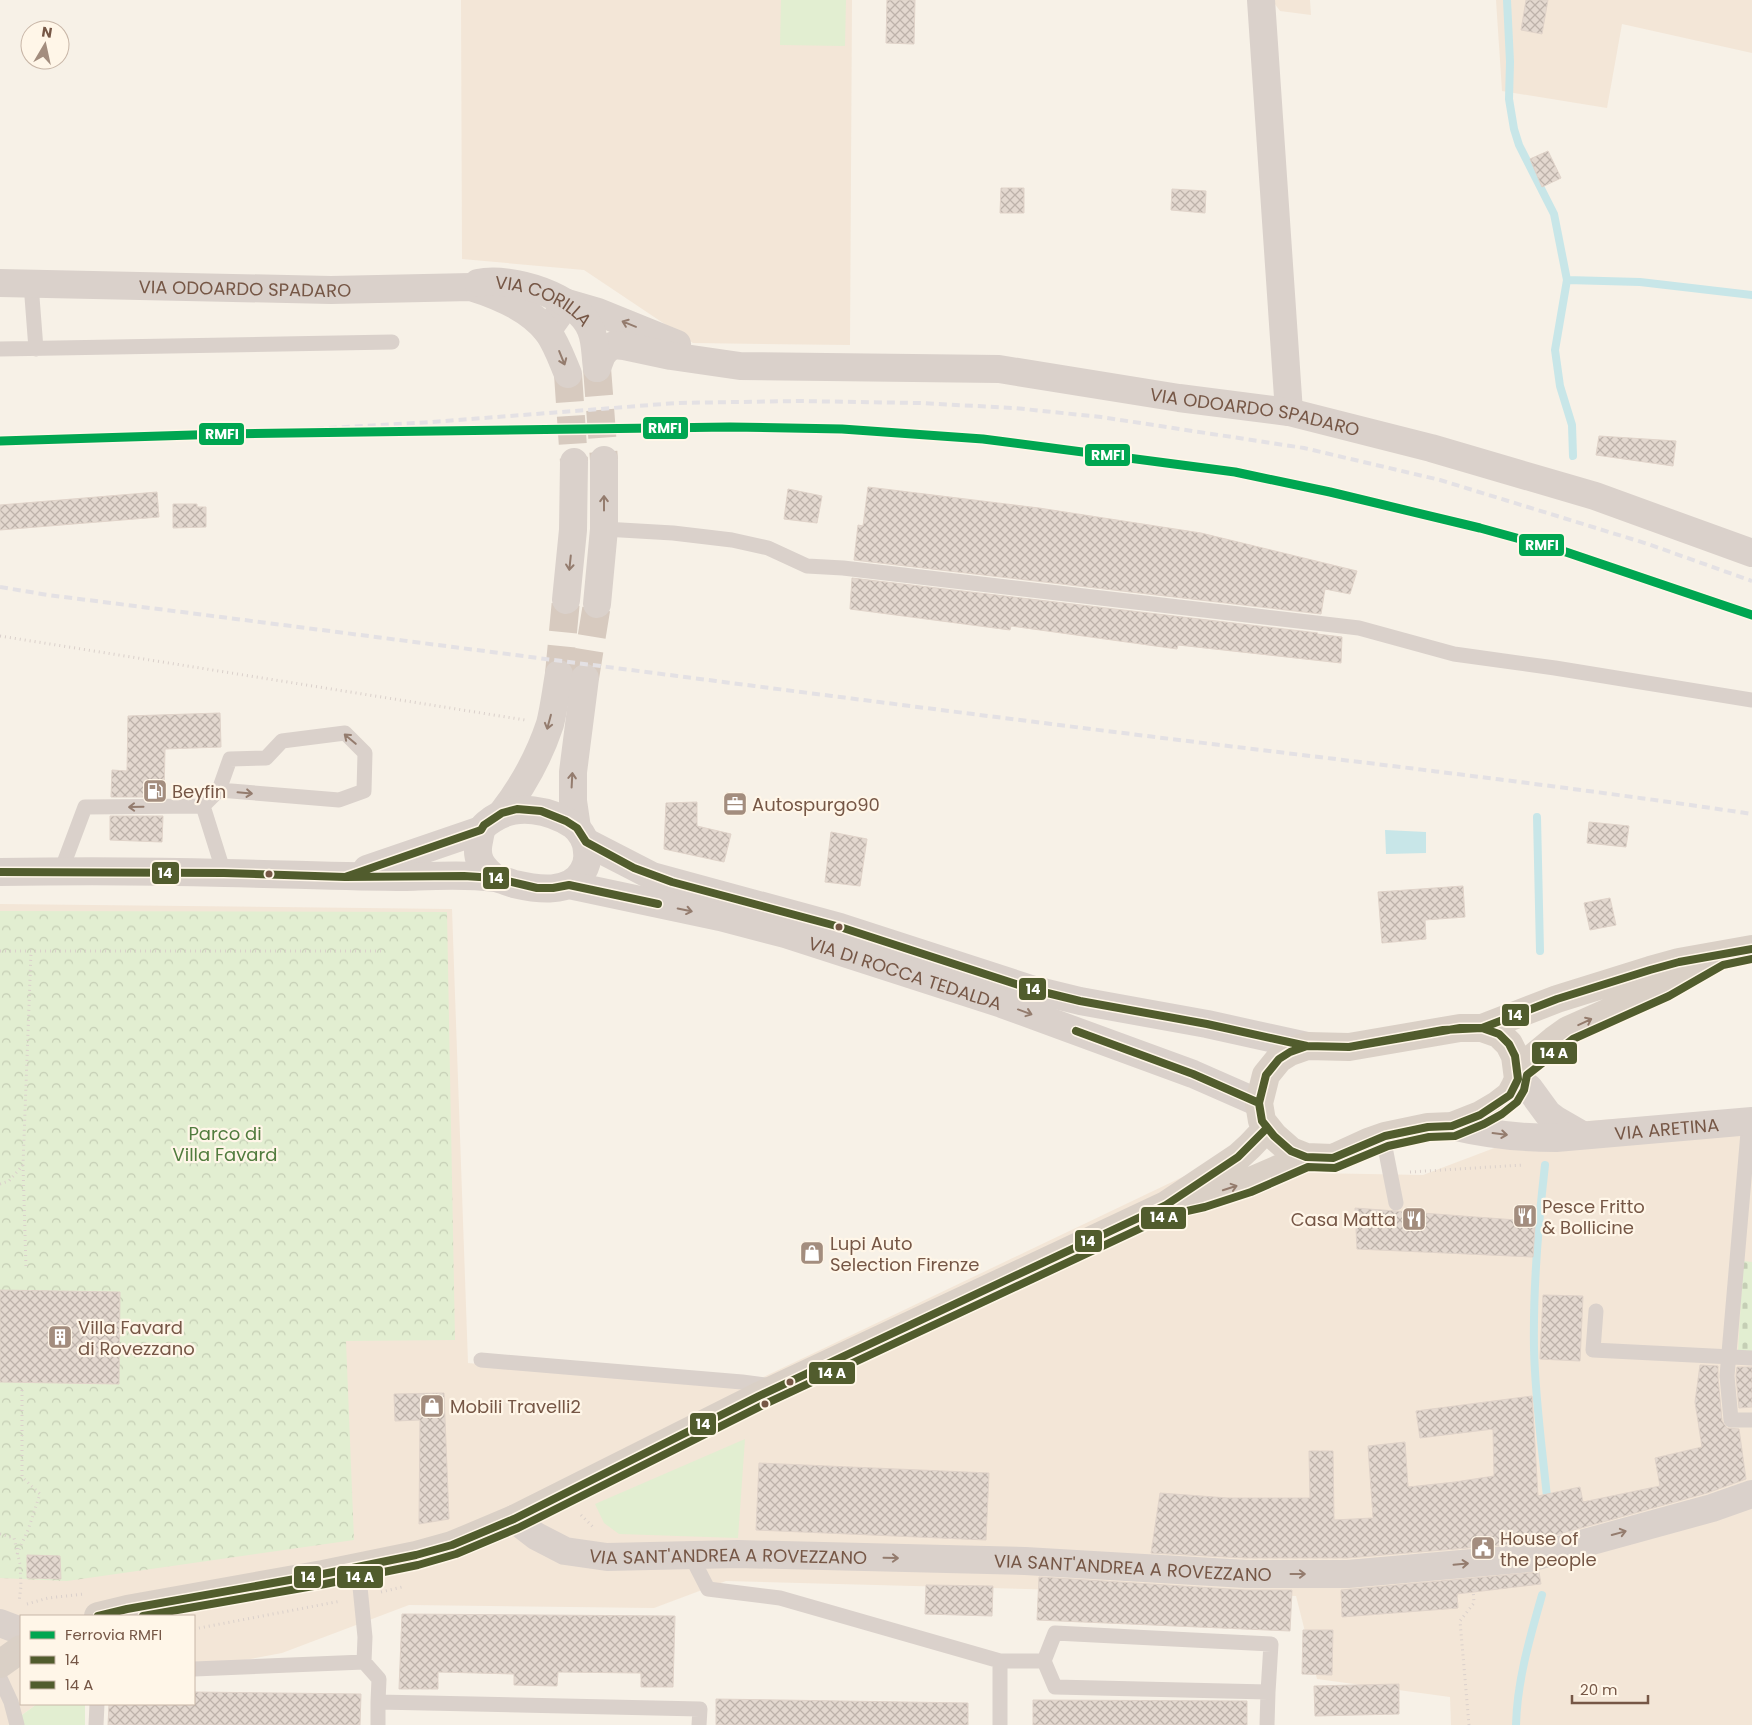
<svg xmlns="http://www.w3.org/2000/svg" width="1752" height="1725" font-family="Poppins,sans-serif">
<style>
.residential{fill:#f3e6d7}
.green{fill:#e2eed1}
.forest{fill:url(#forest-crowns)}
.cemetery{fill:url(#cemetery-stones)}
.water{fill:#c8e6e8}
.lines{fill:none;stroke-linecap:round;stroke-linejoin:round}
.stream{stroke:#c8e6e8;stroke-width:8}
.building{fill:url(#building-cross-hatch);stroke:#e0d3c9}
.secondary-tunnel{stroke:#d7cabf;stroke-width:28;stroke-dasharray:28 14;stroke-linecap:butt}
.path{stroke:#dad0cb;stroke-width:3;stroke-dasharray:1 4;stroke-linecap:butt}
.lane{stroke:#dad1cb;stroke-width:15}
.street{stroke:#dad1cb;stroke-width:28}
.secondary{stroke:#dad1cb;stroke-width:28}
.primary{stroke:#dad0c6;stroke-width:28}
.rail{stroke:#e4e1e4;stroke-width:4;stroke-dasharray:8 5;stroke-linecap:butt}
.bus-1-casing{stroke:#fff6e8;stroke-width:11}
.bus-2-casing{stroke:#fff6e8;stroke-width:11}
.bus-1{stroke:#515c2d;stroke-width:8}
.bus-2{stroke:#515c2d;stroke-width:8}
.rail-1-casing{stroke:#fff6e8;stroke-width:12}
.rail-1{stroke:#00a651;stroke-width:9}
.oneway{stroke:#947c6e}
.oneway2{stroke:#947b6c}
.bus-dot{fill:#765746;stroke:#fff6e8;stroke-width:2}
.labels{text-anchor:middle;dominant-baseline:central;stroke-width:4.5;stroke-linejoin:round;paint-order:stroke}
.street-label{font-size:18px;fill:#765746;stroke:#fff6e8}
.poi-label{font-size:18px;fill:#765746;stroke:#fff6e8;text-anchor:start}
.park-label{font-size:18px;fill:#517c3e;stroke:#fff6e8}
.line-badge{stroke:#fff6e8;stroke-width:2}
.badge-label{font-size:14px;text-anchor:middle;font-weight:bold;fill:#fff}
</style>
<defs>
<pattern id="forest-crowns" width="20" height="18" patternUnits="userSpaceOnUse" patternTransform="scale(1.25)"><rect width="20" height="18" fill="#e2eed1"/><path d="M2 6a3 3 0 1 1 6 0M12 15a3 3 0 1 1 6 0" fill="none" stroke="#c5ceb5"/></pattern>
<pattern id="cemetery-stones" width="16" height="16" patternUnits="userSpaceOnUse" patternTransform="scale(1.25)"><rect width="16" height="16" fill="#e2eed1"/><path d="M2 7V4a2 2 0 0 1 4 0v3zM10 15v-3a2 2 0 0 1 4 0v3z" fill="#c5ceb5"/></pattern>
<pattern id="building-cross-hatch" width="8" height="8" patternUnits="userSpaceOnUse" patternTransform="scale(1.25)"><rect width="8" height="8" fill="#e3d8cf"/><path d="M0 0l8 8M0 8l8-8" fill="none" stroke="#bdb2aa"/></pattern>
</defs>
<rect width="100%" height="100%" fill="#f7f1e7"/>
<path class="residential" d="M461 0H852L850 345 693 343 584 270 462 259Z
M1272 0H1310L1311 15 1280 11Z
M1496 0H1752V53L1622 24 1607 108 1502 91Z
M0 904 452 909 468 1363 652 1380 747 1385 1195 1171 1423 1175 1560 1123 1752 1109V1725H1451L1450 1697 1317 1679 1296 1596 726 1581 654 1608 409 1605 282 1653 213 1666 194 1667V1616H21V1704H37L8 1725H0Z"/>
<path class="green" d="M781 0H846L845 46 780 45Z
M745 1439 738 1538 619 1534 604 1523 595 1504Z
M37 1704H85V1725H8Z"/>
<path class="forest" d="M0 911 447 912 455 1340 346 1341 354 1540 67 1581 0 1578Z"/>
<path class="cemetery" d="M1743 1261 1752 1262V1354L1738 1353Z"/>
<path class="water" d="M1385 830 1426 832V853L1386 854Z"/>
<g class="lines">
<path class="stream" d="M1507 0 1510 62 1509 99 1514 129 1519 145 1554 214 1567 280 1555 350 1560 386 1572 425 1573 456
M1567 280 1640 282 1752 295
M1537 817 1540 951
M1545 1165C1538 1226 1533 1288 1534 1348 1535 1398 1542 1447 1547 1497
M1516 1725C1517 1681 1530 1637 1542 1595"/>
</g>
<path class="building" d="M887 0H915L914 44 886 43Z
M1526 0H1548L1542 34 1521 30Z
M1548 151 1561 178 1542 187 1530 159Z
M1001 188H1024V213H1000Z
M1172 189 1206 191 1205 213 1171 210Z
M1599 436 1676 441 1673 466 1596 455Z
M868 487 1039 508 1201 533 1357 571 1350 594 1325 589 1321 614 854 560 858 525 863 526Z
M788 489 822 496 817 523 784 519Z
M157 492 159 517 0 530V505Z
M173 504H197V507H206V527L173 528Z
M852 578 1318 633 1317 634 1342 637 1341 663 1178 645 1177 649 1011 626 1010 630 850 609Z
M220 713 221 747 165 749 164 797H111L112 770 127 771 128 716Z
M697 802V826L731 834 724 862 664 849 666 803Z
M110 816H163L162 842 110 840Z
M1589 822 1629 826 1626 847 1587 843Z
M831 832 867 839 860 886 825 882Z
M1463 886 1465 917 1425 920 1426 939 1382 943 1378 892Z
M1610 898 1616 925 1590 930 1584 903Z
M1517 1207 1536 1209 1533 1257 1357 1249 1355 1208 1516 1220Z
M0 1290 120 1292 119 1384 0 1382Z
M1543 1295 1583 1296 1580 1361 1540 1359Z
M1700 1365 1718 1366V1377L1722 1421 1727 1428 1739 1429 1746 1479 1707 1493 1527 1543 1347 1558H1246L1151 1553 1160 1493 1228 1498H1310L1309 1451H1333L1334 1520 1373 1518 1368 1446 1405 1442 1408 1487 1455 1482 1494 1476 1493 1429 1420 1438 1416 1411 1532 1396 1538 1496 1580 1487 1583 1502 1660 1486 1655 1458 1702 1447 1695 1402Z
M1737 1367H1752V1407L1739 1408 1736 1376Z
M444 1393 449 1519 419 1524 420 1420 395 1421 394 1394Z
M759 1463 989 1473 986 1540 756 1530Z
M27 1555 60 1556 61 1579 27 1578Z
M1539 1572 1541 1584 1457 1594 1458 1608 1342 1617 1341 1590Z
M1039 1577 1245 1590H1292L1290 1631 1037 1620Z
M926 1585 993 1586 992 1616 925 1614Z
M402 1614 675 1616 673 1687H641V1673L558 1672 557 1686 514 1685V1674L438 1672V1689H399Z
M1303 1630H1333L1332 1675 1302 1674Z
M1399 1684V1714L1315 1716 1314 1686Z
M194 1692 361 1694 360 1725H108L109 1704H194Z
M716 1699 968 1703V1725H716Z
M1033 1700 1247 1701V1725H1033Z"/>
<g class="lines">
<path class="secondary-tunnel" d="M597 368 604 460
M568 374 574 462
M559 674 566 600
M585 678 597 604"/>
<path class="path" d="M0 636 525 720
M0 951H382
M23 1165 26 1268
M1410 1172 1523 1165
M0 1184 9 1181 23 1165 31 952
M581 1515 594 1528
M0 1534 14 1538 20 1564 21 1586 19 1602
M17 1554 28 1530 40 1494 22 1477V1387
M381 1592 402 1587
M27 1604 48 1598 84 1594
M194 1629 341 1601
M1469 1725 1460 1621 1474 1603 1473 1588"/>
<path class="lane" d="M31 284 36 349
M0 349 392 342
M604 529 673 533 732 540 768 548 807 566 843 568 1359 628 1454 654 1555 668 1752 700
M203 806 219 790 339 800 364 791 365 753 345 733 282 741 266 758 230 759 219 790
M61 871 85 807 203 806 224 873
M1749 1121 1727 1376 1731 1420H1752
M1383 1137 1396 1203
M1596 1311 1593 1350 1752 1358
M481 1360 742 1382 773 1386
M691 1556 708 1589 780 1598 1000 1661V1725
M358 1567 365 1637 364 1662 379 1679 378 1702
M1000 1661H1044L1055 1687 1268 1692 1267 1725
M1044 1661 1055 1633 1271 1644 1268 1692
M194 1669 364 1662
M0 1678 11 1702 17 1725
M96 1725 97 1704
M378 1725V1702L700 1709 699 1725"/>
<g class="street">
<path d="M1261 0 1289 412"/>
<path d="M547 331 567 303 598 312 677 344"/>
<path id="s1" d="M597 368 602 355 607 349 614 345 624 346 671 356 740 366 999 369 1179 398 1289 412 1431 448 1595 496 1752 553"/>
<path d="M1518 1079 1529 1088 1548 1114 1556 1120 1582 1135"/>
<path id="s2" d="M1452 1126C1486 1134 1520 1138 1556 1138L1752 1121"/>
<path id="s3" d="M514 1519 536 1536 565 1551 607 1557 738 1554 1025 1561 1246 1574H1348L1530 1558 1712 1508 1752 1494"/>
<path d="M0 1623 21 1631"/>
</g>
<g class="secondary">
<path id="s4" d="M0 283 331 290 471 287C497 295 530 309 548 332 557 345 562 360 568 374"/>
<path id="s5" d="M478 283C511 276 578 296 591 330 596 342 595 356 597 368"/>
<path d="M566 600 573 530 574 462"/>
<path d="M597 604 604 529V460"/>
<path d="M502 813C523 786 539 757 550 724 554 708 556 691 559 674"/>
<path d="M577 828 573 801V772L585 678"/>
<path d="M586 842 652 876 840 927 1031 989 1080 1001 1207 1024 1307 1046"/>
<path d="M367 869 481 830"/>
<path d="M0 872C75 871 150 871 225 873 285 874 346 877 406 877 435 876 466 874 494 878 501 879 507 882 514 884 536 889 570 895 583 871 586 866 588 859 587 852 587 842 581 831 573 825 550 810 517 803 493 819 489 822 484 825 482 829 480 833 480 837 479 841 475 859 482 867 495 878"/>
<path id="s6" d="M569 885 720 917 785 934 1002 1004 1193 1074 1259 1103"/>
</g>
<path class="primary" d="M1460 1028H1482L1499 1034 1509 1044 1515 1056 1518 1079 1515 1086 1510 1095 1497 1105 1480 1115 1452 1126 1428 1127 1385 1136 1368 1142 1333 1158 1306 1157 1291 1151 1274 1136 1262 1121 1259 1103 1266 1075 1279 1059 1290 1052 1307 1046 1349 1047Z
M1482 1028 1557 999 1650 970 1679 962 1752 949
M1518 1070 1554 1040 1568 1030 1665 987 1701 967
M1189 1200 1248 1182 1306 1157
M98 1616 127 1609 323 1574 416 1555 452 1545 514 1519 759 1396 1166 1205 1238 1157 1250 1146 1267 1128
M0 1664 21 1649"/>
<path class="rail" d="M225 434 432 422 677 403 799 401 919 403 1014 408 1101 417 1304 448 1440 480 1648 544 1752 581
M0 587 48 595C388 638 727 683 1067 726 1295 755 1524 780 1752 814"/>
<defs>
<path id="bus-1" d="M0 872 224 873 345 877 464 876 495 878 537 888H553L569 885 658 904
M345 877 481 830 484 825 502 813 517 809 541 811 566 821 577 828 586 842 634 868 672 882 840 927 1031 989 1080 1001 1207 1024 1307 1046 1349 1047 1443 1030 1482 1028 1557 999 1650 970 1679 962 1752 949
M1460 1028H1482L1499 1034 1509 1044 1515 1056 1518 1079 1510 1095 1480 1115 1452 1126 1428 1127 1385 1136 1333 1158 1306 1157 1291 1151 1274 1136 1262 1121 1259 1103 1266 1075 1279 1059 1290 1052 1307 1046 1349 1047Z
M1076 1031 1193 1074 1259 1103
M98 1616 127 1609 323 1574 416 1555 452 1545 514 1519 759 1396 1166 1205 1238 1157 1267 1128"/>
<path id="bus-2" d="M143 1616 325 1584 418 1565 456 1554 518 1528 763 1405 1169 1215 1205 1207 1251 1192 1308 1167 1335 1168 1388 1146 1429 1137 1455 1136 1484 1124 1502 1114 1517 1102 1524 1090 1527 1075 1573 1039 1669 996 1723 965 1752 959"/>
</defs>
<use href="#bus-1" class="bus-1-casing"/>
<use href="#bus-2" class="bus-2-casing"/>
<use href="#bus-1" class="bus-1"/>
<use href="#bus-2" class="bus-2"/>
<defs>
<path id="rail-1" d="M0 441 225 434 730 427 842 429 983 439 1235 472 1330 492 1480 528 1560 550 1752 615"/>
</defs>
<use href="#rail-1" class="rail-1-casing"/>
<use href="#rail-1" class="rail-1"/>
</g>
<defs><path id="oneway-shaft" d="M-6 0H5M1.5-3L5.5 0L1.5 3" fill="none" stroke-width="1.6" stroke-linecap="round" stroke-linejoin="round" transform="scale(1.25)"/></defs>
<g class="oneway">
<use href="#oneway-shaft" transform="translate(629 324) rotate(-158)"/>
<use href="#oneway-shaft" transform="translate(562 358) rotate(68)"/>
<use href="#oneway-shaft" transform="translate(604 503) rotate(-90)"/>
<use href="#oneway-shaft" transform="translate(570 563) rotate(96)"/>
<use href="#oneway-shaft" transform="translate(549 722) rotate(105)"/>
<use href="#oneway-shaft" transform="translate(350 739) rotate(-140)"/>
<use href="#oneway-shaft" transform="translate(572 780) rotate(-87)"/>
<use href="#oneway-shaft" transform="translate(245 793) rotate(5)"/>
<use href="#oneway-shaft" transform="translate(136 807) rotate(179)"/>
<use href="#oneway-shaft" transform="translate(685 910) rotate(12)"/>
<use href="#oneway-shaft" transform="translate(1025 1012) rotate(20)"/>
<use href="#oneway-shaft" transform="translate(1500 1134) rotate(7)"/>
<use href="#oneway-shaft" transform="translate(1619 1533) rotate(-15)"/>
<use href="#oneway-shaft" transform="translate(891 1558) rotate(1)"/>
<use href="#oneway-shaft" transform="translate(1461 1564) rotate(-5)"/>
<use href="#oneway-shaft" transform="translate(1298 1574)"/>
</g>
<g class="oneway2">
<use href="#oneway-shaft" transform="translate(1585 1022) rotate(-25)"/>
<use href="#oneway-shaft" transform="translate(1230 1188) rotate(-18)"/>
</g>
<defs>
<symbol id="fuel-square" viewBox="-11 -11 22 22"><rect x="-9" y="-9" width="18" height="18" rx="4" fill="#a38d7e" stroke="#fff6e8"/><path d="M-5.5-6h7V0h2V4h1.3V-2.5L3-4.5l.8-.8L6-3V5H2.5V1h-1V6h-7ZM-4.2-4.7v3.2H.2V-4.7Z" fill="#fff"/></symbol>
<symbol id="office-square" viewBox="-11 -11 22 22"><rect x="-9" y="-9" width="18" height="18" rx="4" fill="#a38d7e" stroke="#fff6e8"/><path d="M-6-3h4V-5.5h4V-3h4V5H-6ZM-1-4.5V-3h2v-1.5ZM-6 0V1H6V0Z" fill="#fff"/></symbol>
<symbol id="restaurant-square" viewBox="-11 -11 22 22"><rect x="-9" y="-9" width="18" height="18" rx="4" fill="#a38d7e" stroke="#fff6e8"/><path d="M-5-6h1v4h1v-4h1v4h1v-4h1v5L-1.5 .5V6h-2V.5L-5-1ZM5-6V6H3V1.5H1.5Q1.5-4 5-6Z" fill="#fff"/></symbol>
<symbol id="shop-square" viewBox="-11 -11 22 22"><rect x="-9" y="-9" width="18" height="18" rx="4" fill="#a38d7e" stroke="#fff6e8"/><path d="M-5-2.5h2.3a2.7 3.5 0 0 1 5.4 0H5L5.5 6h-11ZM-1.5-2.5h3a1.5 2.3 0 0 0-3 0Z" fill="#fff"/></symbol>
<symbol id="building-square" viewBox="-11 -11 22 22"><rect x="-9" y="-9" width="18" height="18" rx="4" fill="#a38d7e" stroke="#fff6e8"/><path d="M-4-6H4V6H1V3H-1V6H-4ZM-2.5-4.3h1.7v1.8h-1.7ZM.8-4.3h1.7v1.8H.8ZM-2.5-1h1.7V.8h-1.7ZM.8-1h1.7V.8H.8Z" fill="#fff"/></symbol>
<symbol id="civic-square" viewBox="-11 -11 22 22"><rect x="-9" y="-9" width="18" height="18" rx="4" fill="#a38d7e" stroke="#fff6e8"/><path d="M-.6-6.5H3V-4.5H.6V-3L4-1V1h2V6H-6V1h2V-1L-.6-3ZM-1.2 2.5V6h2.4V2.5Z" fill="#fff"/></symbol>
</defs>
<g fill-rule="evenodd">
<use href="#fuel-square" x="141" y="777" width="28" height="28"/>
<use href="#office-square" x="721" y="790" width="28" height="28"/>
<use href="#restaurant-square" x="1511" y="1202" width="28" height="28"/>
<use href="#restaurant-square" x="1400" y="1205" width="28" height="28"/>
<use href="#shop-square" x="798" y="1239" width="28" height="28"/>
<use href="#building-square" x="46" y="1323" width="28" height="28"/>
<use href="#shop-square" x="418" y="1392" width="28" height="28"/>
<use href="#civic-square" x="1469" y="1534" width="28" height="28"/>
</g>
<g class="bus-dot">
<circle cx="269" cy="874" r="4.5"/>
<circle cx="839" cy="927" r="4.5"/>
<circle cx="790" cy="1382" r="4.5"/>
<circle cx="765" cy="1404" r="4.5"/>
</g>
<g class="labels">
<g class="street-label">
<text stroke="none"><textPath href="#s4" startOffset="245">VIA ODOARDO SPADARO</textPath></text>
<text stroke="none"><textPath href="#s5" startOffset="70">VIA CORILLA</textPath></text>
<text stroke="none"><textPath href="#s1" startOffset="676">VIA ODOARDO SPADARO</textPath></text>
<text stroke="none"><textPath href="#s6" startOffset="348">VIA DI ROCCA TEDALDA</textPath></text>
<text stroke="none"><textPath href="#s2" startOffset="216">VIA ARETINA</textPath></text>
<text stroke="none"><textPath href="#s3" startOffset="224">VIA SANT'ANDREA A ROVEZZANO</textPath></text>
<text stroke="none"><textPath href="#s3" startOffset="629">VIA SANT'ANDREA A ROVEZZANO</textPath></text>
</g>
<g class="poi-label">
<text x="172" y="791">Beyfin</text>
<text x="752" y="804">Autospurgo90</text>
<text x="1542" y="1206">Pesce Fritto<tspan x="1542" dy="21">&amp; Bollicine</tspan></text>
<text x="1396" y="1219" text-anchor="end">Casa Matta</text>
<text x="830" y="1243">Lupi Auto<tspan x="830" dy="21">Selection Firenze</tspan></text>
<text x="78" y="1327">Villa Favard<tspan x="78" dy="21">di Rovezzano</tspan></text>
<text x="450" y="1406">Mobili Travelli2</text>
<text x="1500" y="1538">House of<tspan x="1500" dy="21">the people</tspan></text>
</g>
<g class="park-label">
<text x="225" y="1133">Parco di<tspan x="225" dy="21">Villa Favard</tspan></text>
</g>
</g>
<g class="line-badge">
<rect x="642" y="416" width="47" height="24" rx="5" fill="#00a651"/>
<rect x="198" y="422" width="47" height="24" rx="5" fill="#00a651"/>
<rect x="1084" y="443" width="47" height="24" rx="5" fill="#00a651"/>
<rect x="1518" y="533" width="47" height="24" rx="5" fill="#00a651"/>
<rect x="151" y="861" width="29" height="24" rx="5" fill="#515c2d"/>
<rect x="482" y="866" width="28" height="24" rx="5" fill="#515c2d"/>
<rect x="1018" y="977" width="29" height="24" rx="5" fill="#515c2d"/>
<rect x="1501" y="1003" width="29" height="24" rx="5" fill="#515c2d"/>
<rect x="1531" y="1041" width="47" height="24" rx="5" fill="#515c2d"/>
<rect x="1140" y="1206" width="47" height="24" rx="5" fill="#515c2d"/>
<rect x="1074" y="1229" width="29" height="24" rx="5" fill="#515c2d"/>
<rect x="808" y="1361" width="48" height="24" rx="5" fill="#515c2d"/>
<rect x="689" y="1412" width="28" height="24" rx="5" fill="#515c2d"/>
<rect x="293" y="1565" width="29" height="24" rx="5" fill="#515c2d"/>
<rect x="336" y="1565" width="48" height="24" rx="5" fill="#515c2d"/>
</g>
<g class="badge-label">
<text x="665" y="433">RMFI</text>
<text x="222" y="439">RMFI</text>
<text x="1108" y="460">RMFI</text>
<text x="1542" y="550">RMFI</text>
<text x="165" y="878">14</text>
<text x="496" y="883">14</text>
<text x="1033" y="994">14</text>
<text x="1515" y="1020">14</text>
<text x="1554" y="1058">14 A</text>
<text x="1164" y="1222">14 A</text>
<text x="1088" y="1246">14</text>
<text x="832" y="1378">14 A</text>
<text x="703" y="1429">14</text>
<text x="308" y="1582">14</text>
<text x="360" y="1582">14 A</text>
</g>
<rect x="20" y="1615" width="175" height="90" fill="#fff6e8" stroke="#c8b6a7"/>
<rect x="30" y="1631" width="25" height="8" fill="#00a651" stroke="#c8b6a7"/>
<text x="65" y="1640" font-size="15" fill="#765746">Ferrovia RMFI</text>
<rect x="30" y="1656" width="25" height="8" fill="#515c2d" stroke="#c8b6a7"/>
<text x="65" y="1665" font-size="15" fill="#765746">14</text>
<rect x="30" y="1681" width="25" height="8" fill="#515c2d" stroke="#c8b6a7"/>
<text x="65" y="1690" font-size="15" fill="#765746">14 A</text>
<g transform="translate(45 45) rotate(9)"><circle r="24" fill="#fff6e8" stroke="#c8b6a7"/>
<path d="M0-4L9 19L0 12L-9 19Z" fill="#a38d7e"/>
<text y="-8" font-size="14" font-weight="bold" text-anchor="middle" fill="#765746">N</text>
</g>
<path d="M1572 1695v8h76v-8" fill="none" stroke="#765746" stroke-width="2.5"/>
<text x="1580" y="1695" font-size="15" fill="#765746" stroke="#fff6e8" stroke-width="4" paint-order="stroke">20 m</text>
</svg>
